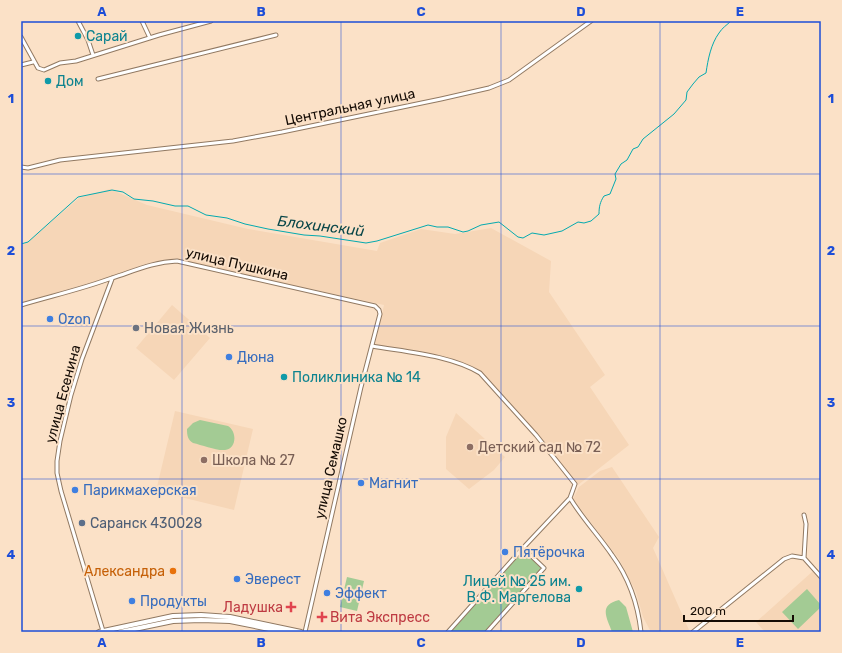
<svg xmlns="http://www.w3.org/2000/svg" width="842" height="653" font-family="Rubik,sans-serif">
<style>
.built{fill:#f6d6b7}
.green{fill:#a3cb94}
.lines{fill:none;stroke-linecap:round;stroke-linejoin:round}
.stream{stroke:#04aaaf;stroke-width:1}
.minor-casing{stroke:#917962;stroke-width:5}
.secondary-casing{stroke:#917962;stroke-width:6}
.minor{stroke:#fff;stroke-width:3}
.secondary{stroke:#fff;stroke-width:4}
.grid{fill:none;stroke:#1d4ed8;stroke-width:1;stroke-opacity:0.55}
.culture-dot{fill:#0f9aa8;stroke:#fbe1c7;stroke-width:1.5}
.shop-dot{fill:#3f7fe0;stroke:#fbe1c7;stroke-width:1.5}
.worship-dot{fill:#6b7280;stroke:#fbe1c7;stroke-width:1.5}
.education-dot{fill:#8d6e63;stroke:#fbe1c7;stroke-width:1.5}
.service-dot{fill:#5c6f8a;stroke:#fbe1c7;stroke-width:1.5}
.food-dot{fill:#e8710a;stroke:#fbe1c7;stroke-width:1.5}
.health-dot{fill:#e0444e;stroke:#fbe1c7;stroke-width:1.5}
.labels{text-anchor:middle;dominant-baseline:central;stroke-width:4;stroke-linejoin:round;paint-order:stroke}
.culture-label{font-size:14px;fill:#0d838f;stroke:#fbe1c7;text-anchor:start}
.street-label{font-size:14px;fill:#140b04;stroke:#fbe1c7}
.shop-label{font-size:14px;fill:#366cbe;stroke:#fbe1c7;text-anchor:start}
.worship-label{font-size:14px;fill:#5b616d;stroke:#fbe1c7;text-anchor:start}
.education-label{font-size:14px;fill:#785e54;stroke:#fbe1c7;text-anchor:start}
.service-label{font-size:14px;fill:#4e5e75;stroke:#fbe1c7;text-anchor:start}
.food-label{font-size:14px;fill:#c56008;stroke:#fbe1c7;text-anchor:end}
.health-label{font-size:14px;fill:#be3a42;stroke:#fbe1c7;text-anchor:end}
.water-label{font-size:15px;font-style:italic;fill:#094648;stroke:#fbe1c7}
.neatline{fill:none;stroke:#1d4ed8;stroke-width:1.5}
.grid-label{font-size:13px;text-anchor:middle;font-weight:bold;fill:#1d4ed8}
</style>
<rect width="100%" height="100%" fill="#fbe1c7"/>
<path class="built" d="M110 189 147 205 248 229 377 251 380 243 421 229 455 234 491 228 551 261 549 292 605 375 590 387 629 445 578 485 537 434 479 372 447 359 375 345 384 305 177 260H166L145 264 110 277 21 303V245L28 242 79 198Z
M172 305 210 338 174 380 136 348Z
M175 411 253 429 234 510 156 491Z
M456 413 505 457 494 470 469 489 446 469V437Z
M612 467 659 537 653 548 689 630 687 632H651L643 617 636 592 619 559 573 499 579 487 600 471Z
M813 571 821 579V632H765L756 622Z"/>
<path class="green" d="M200 420 228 426C237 431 237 449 225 450 217 451 202 445 193 443 188 440 187 436 187 429L193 423Z
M522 552H525L541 568 540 571 484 632H451Z
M347 577 364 581 357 611 340 607Z
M807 589 821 605V607L798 629 782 612Z
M619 600 626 607 633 632H612C607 618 598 605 619 600Z"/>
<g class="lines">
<path class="stream" d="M21 244 28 242 78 197 112 190 123 192 134 199 153 201 175 206H188L206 215 227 218 245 224 268 229 304 235 320 236 366 243 377 241 428 225 437 227H448L463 232 468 231 481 225 499 222 518 237 523 238 532 233 544 235 562 231 578 222 584 223 591 221 599 214C599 207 600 202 604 196L610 194 616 179 615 174 621 164 627 160 633 149 638 147 643 139 674 114 686 100 687 92 693 84 699 77 706 73C708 59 711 44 719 33 722 28 727 25 731 21"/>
<defs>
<path id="minor" d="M78 21 88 40 93 55
M142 21 150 38
M21 37 38 68 44 70 60 63 76 61 159 35 211 21
M21 65 33 62
M98 79 276 35
M21 167 28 168 60 160 233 141 282 132 441 99 489 88 509 80 591 21
M21 305C51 296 82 289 112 278 134 271 153 262 177 261L375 306 379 310 380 314 361 387 305 632
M372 346C406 352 450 355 480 373L536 435 575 484 570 498 523 548
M570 498C582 518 599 536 612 555 629 578 638 605 641 632
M804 515 806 524 804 558 821 577
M103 631 61 491 57 473V461L60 441 71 395 82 359 112 279
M448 632 523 548 544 568 487 632
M693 632 784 559 792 556 804 558"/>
<path id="secondary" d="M99 632 173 616 201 615 230 617 301 632
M120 632 173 621 201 620 230 621 284 632"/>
</defs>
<use href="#minor" class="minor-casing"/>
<use href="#secondary" class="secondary-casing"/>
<use href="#minor" class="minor"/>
<use href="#secondary" class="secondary"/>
</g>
<path class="grid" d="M182 21V632M341 21V632M501 21V632M660 21V632M21 174H821M21 326H821M21 479H821"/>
<g class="culture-dot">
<circle cx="78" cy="36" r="4"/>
<circle cx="48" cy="81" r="4"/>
<circle cx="284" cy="377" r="4"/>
<circle cx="579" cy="589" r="4"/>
</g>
<g class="shop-dot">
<circle cx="50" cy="319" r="4"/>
<circle cx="229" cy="357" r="4"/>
<circle cx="361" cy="483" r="4"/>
<circle cx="75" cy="490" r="4"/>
<circle cx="505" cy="552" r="4"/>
<circle cx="237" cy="579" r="4"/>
<circle cx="327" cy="593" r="4"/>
<circle cx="132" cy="601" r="4"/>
</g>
<circle class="worship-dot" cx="136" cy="328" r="4"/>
<g class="education-dot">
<circle cx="470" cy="447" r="4"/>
<circle cx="204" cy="460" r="4"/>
</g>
<circle class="service-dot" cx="82" cy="523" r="4"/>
<circle class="food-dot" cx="173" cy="571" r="4"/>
<g class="health-dot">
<path d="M289 601h4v4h4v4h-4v4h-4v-4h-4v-4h4z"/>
<path d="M320 611h4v4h4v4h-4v4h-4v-4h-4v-4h4z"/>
</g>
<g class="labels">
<g class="culture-label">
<text x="86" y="36">Сарай</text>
<text x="56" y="81">Дом</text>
<text x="292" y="377">Поликлиника № 14</text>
<text x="571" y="581" text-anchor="end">Лицей № 25 им.<tspan x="571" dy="16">В.Ф. Маргелова</tspan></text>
</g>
<g class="street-label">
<text transform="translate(350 107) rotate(-12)">Центральная улица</text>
<text transform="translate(237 264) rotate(13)">улица Пушкина</text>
<text transform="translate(63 394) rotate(-75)">улица Есенина</text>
<text transform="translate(331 468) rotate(-77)">улица Семашко</text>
</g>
<g class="shop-label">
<text x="58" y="319">Ozon</text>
<text x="237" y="357">Дюна</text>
<text x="369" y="483">Магнит</text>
<text x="83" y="490">Парикмахерская</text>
<text x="513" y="552">Пятёрочка</text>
<text x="245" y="579">Эверест</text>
<text x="335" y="593">Эффект</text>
<text x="140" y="601">Продукты</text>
</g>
<g class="worship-label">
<text x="144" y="328">Новая Жизнь</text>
</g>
<g class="education-label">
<text x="478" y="447">Детский сад № 72</text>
<text x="212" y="460">Школа № 27</text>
</g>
<g class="service-label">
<text x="90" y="523">Саранск 430028</text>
</g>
<g class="food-label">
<text x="165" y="571">Александра</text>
</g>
<g class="health-label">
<text x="283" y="607">Ладушка</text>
<text x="330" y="617" text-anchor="start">Вита Экспресс</text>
</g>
<g class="water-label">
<text transform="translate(321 226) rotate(7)">Блохинский</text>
</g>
</g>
<rect width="842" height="653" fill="none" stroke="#fbe1c7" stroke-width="44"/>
<path d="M684 615v6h109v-6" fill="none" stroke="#140b04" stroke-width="2"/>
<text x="690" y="615" font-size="12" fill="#140b04" stroke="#fbe1c7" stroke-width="3" paint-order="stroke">200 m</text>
<rect x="22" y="22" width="798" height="609" class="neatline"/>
<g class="grid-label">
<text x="102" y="16">A</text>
<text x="261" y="16">B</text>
<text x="421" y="16">C</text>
<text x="581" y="16">D</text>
<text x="740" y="16">E</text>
<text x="11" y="103">1</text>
<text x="831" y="103">1</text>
<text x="11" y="255">2</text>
<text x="831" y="255">2</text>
<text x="11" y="407">3</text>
<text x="831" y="407">3</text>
<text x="11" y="559">4</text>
<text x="831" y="559">4</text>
<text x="102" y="647">A</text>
<text x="261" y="647">B</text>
<text x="421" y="647">C</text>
<text x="581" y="647">D</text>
<text x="740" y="647">E</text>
</g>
</svg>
